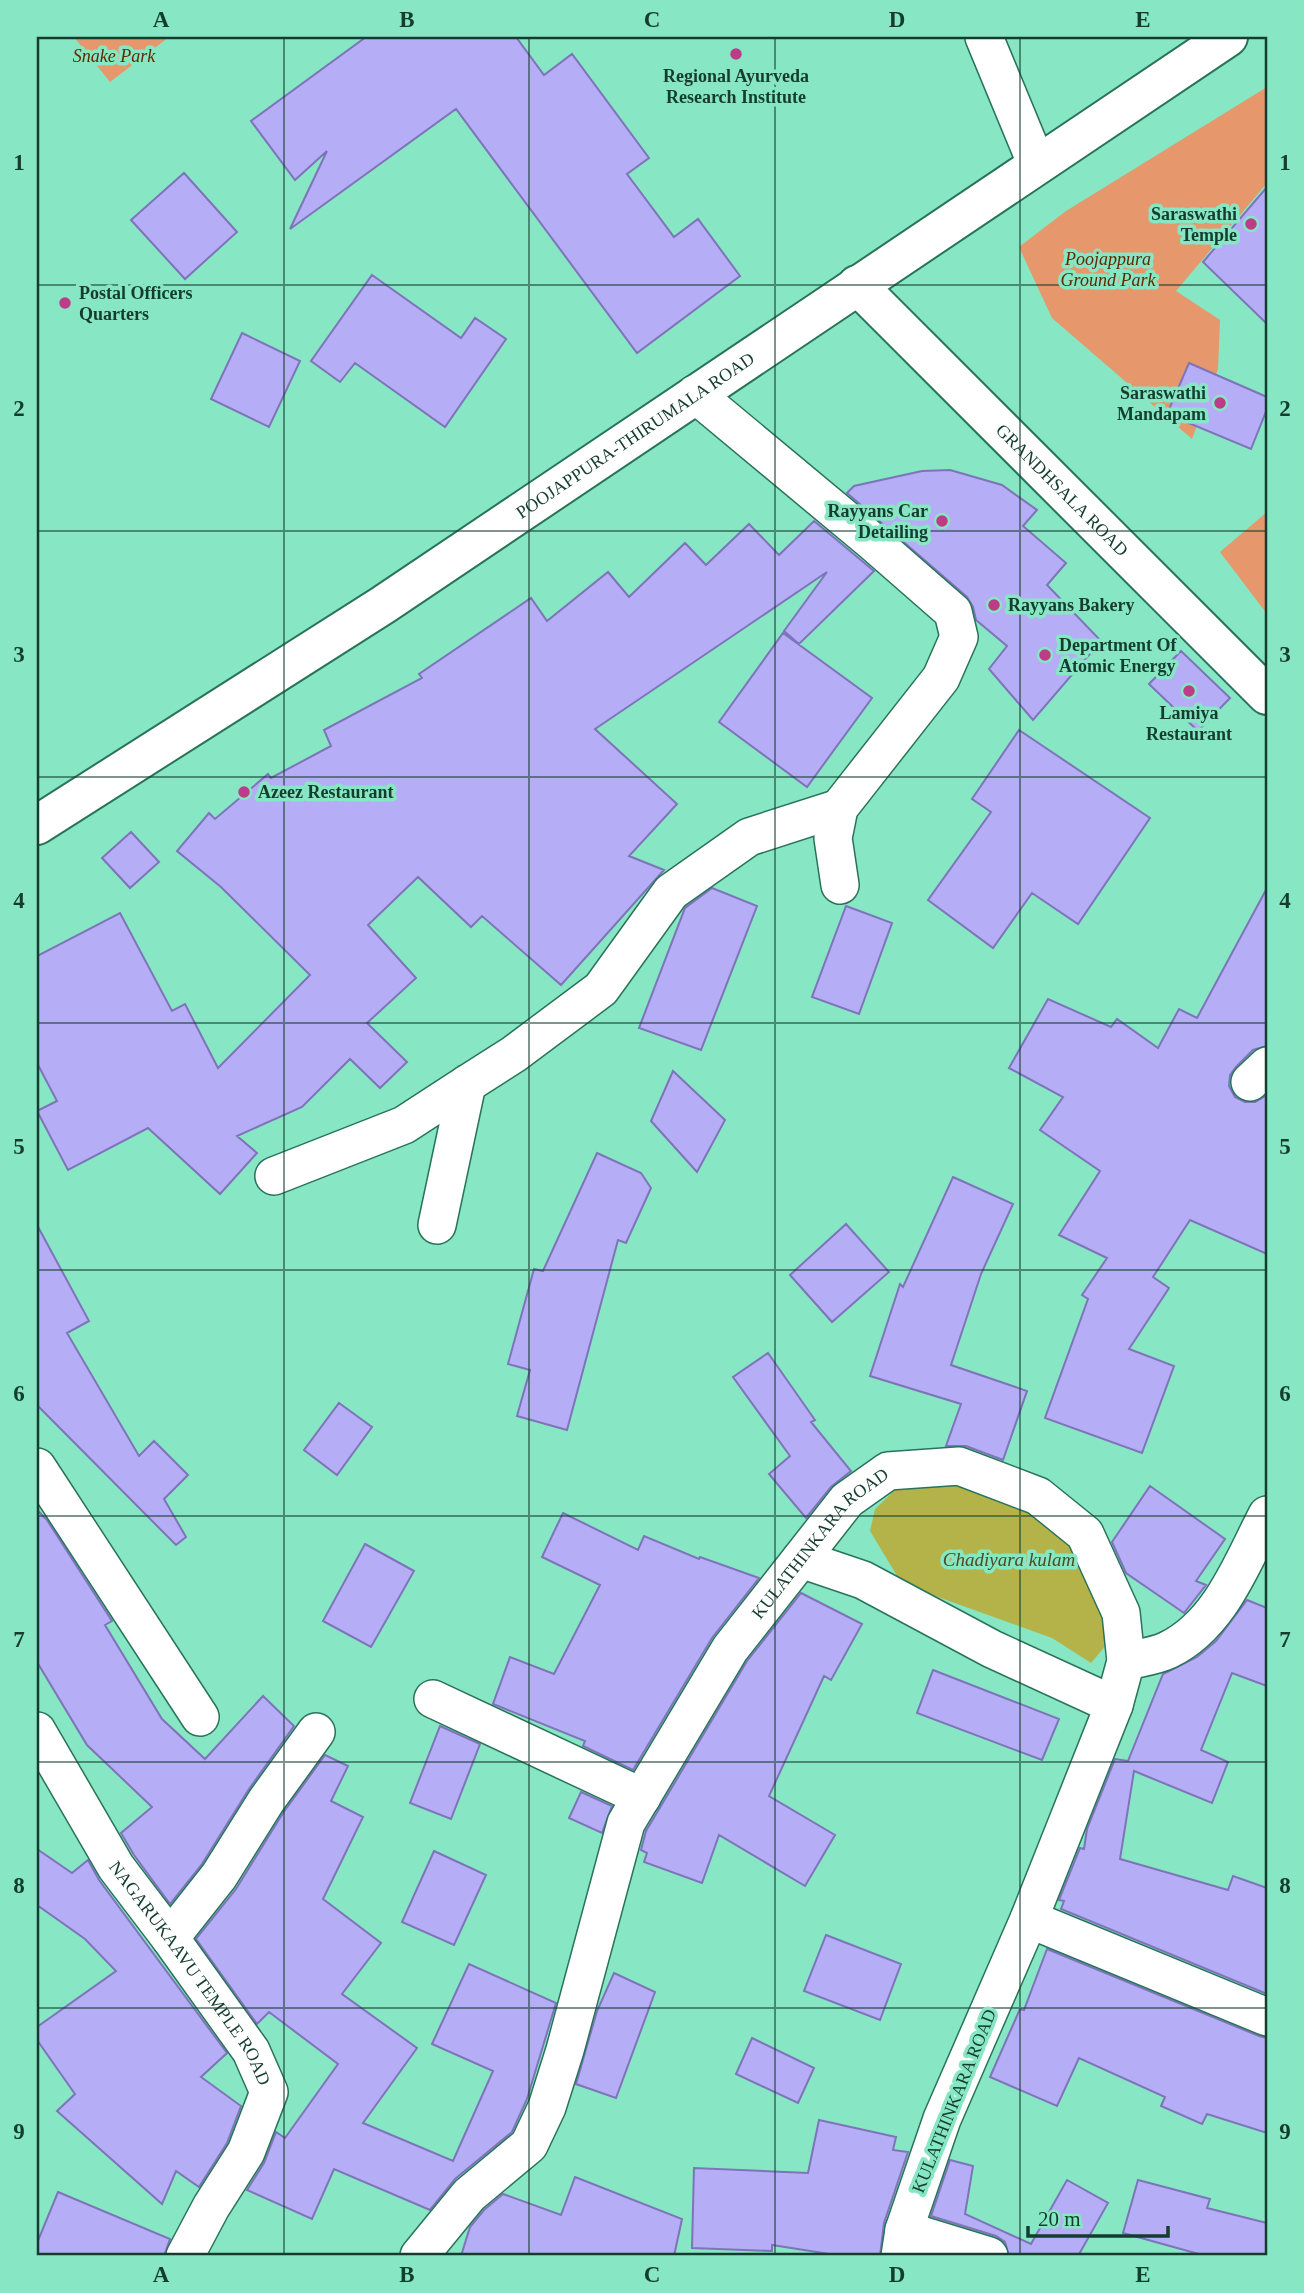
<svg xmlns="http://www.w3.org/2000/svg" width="1304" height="2293" font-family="'Times New Roman',serif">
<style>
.green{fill:#e6976c}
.water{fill:#b4b34a}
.building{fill:#b5adf6;stroke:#7d74b9;stroke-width:2}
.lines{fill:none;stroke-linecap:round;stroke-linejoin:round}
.street-casing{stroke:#29735b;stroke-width:40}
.secondary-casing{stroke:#29735b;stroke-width:42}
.street{stroke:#fff;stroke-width:37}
.secondary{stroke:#fff;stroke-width:38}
.grid{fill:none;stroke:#143d30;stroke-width:2;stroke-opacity:0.55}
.poi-dot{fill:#bd3c87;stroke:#87e6c4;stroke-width:2.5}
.labels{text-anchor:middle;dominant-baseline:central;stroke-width:7;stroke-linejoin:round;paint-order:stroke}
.park-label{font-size:18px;font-style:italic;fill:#612901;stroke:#87e6c4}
.poi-label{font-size:18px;font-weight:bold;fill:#143d30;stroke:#87e6c4;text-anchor:start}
.street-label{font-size:18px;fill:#143d30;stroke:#87e6c4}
.water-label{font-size:19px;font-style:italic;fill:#4c4c21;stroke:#87e6c4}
.neatline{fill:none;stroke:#143d30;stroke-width:2.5}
.grid-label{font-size:23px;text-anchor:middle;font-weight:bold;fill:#143d30}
</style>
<rect width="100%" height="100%" fill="#87e6c4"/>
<path class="green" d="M74 37H169L110 82Z
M1267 87V183L1176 291 1220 320 1218 369 1192 439 1052 318 1019 247 1066 211Z
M1267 512V614L1220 552Z"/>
<path class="water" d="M917 1469 1054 1509 1122 1626 1091 1663 1052 1638 902 1584 870 1531 875 1509Z"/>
<path class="building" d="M366 37H516L544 75 572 54 649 158 627 174 674 237 698 219 740 276 637 353 456 109 290 229 327 151 295 180 251 121Z
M184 173 237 232 185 279 131 220Z
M1267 187V324L1203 262Z
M372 275 461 338 475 318 506 339 445 427 355 363 340 382 311 361Z
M242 333 300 361 269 427 211 399Z
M1189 363 1267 397V409L1251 449 1167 414Z
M950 470 1002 485 1037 510 1023 526 1066 563 1047 585 1101 641 1033 720 989 669 1007 646 976 620 973 607 967 597 847 493 854 486 922 471Z
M814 521 874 571 799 644 784 631 827 572 595 729 677 804 629 856 664 870 561 985 482 916 471 927 418 877 368 925 416 978 367 1023 407 1062 380 1088 350 1059 302 1107 237 1136 257 1153 220 1194 148 1128 68 1170 37 1111 57 1101 37 1063V956L120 913 172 1011 185 1004 218 1068 310 975 221 887 177 851 209 813 215 819 268 774 271 778 331 746 324 730 422 678 419 674 531 598 547 621 608 572 629 597 685 543 706 565 749 524 779 555Z
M783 633 872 698 807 787 719 722Z
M1181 651 1230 698 1198 731 1149 684Z
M1019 730 1150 818 1078 924 1032 893 993 948 928 900 991 812 972 799Z
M131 832 159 862 130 888 102 858Z
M712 888 757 906 701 1050 639 1028 685 908Z
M1267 888V1046L1253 1050 1236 1067 1230 1075 1229 1086 1235 1097 1245 1102H1255L1267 1095V1254L1190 1220 1153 1277 1169 1288 1129 1349 1174 1366 1142 1453 1045 1418 1088 1299 1082 1295 1107 1258 1059 1235 1100 1171 1040 1130 1063 1097 1009 1068 1048 999 1111 1027 1117 1019 1158 1048 1179 1009 1197 1018Z
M846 906 892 923 859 1014 812 997Z
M673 1071 725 1120 697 1172 651 1121Z
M597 1153 641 1173 651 1188 626 1243 618 1240 567 1430 517 1416 530 1370 508 1364 534 1269 543 1271Z
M953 1177 1013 1204 981 1274 951 1365 1027 1391 1003 1460 966 1446H946L961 1404 870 1376 900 1284 903 1287Z
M846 1224 889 1272 832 1322 790 1275Z
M37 1225 89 1321 67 1333 139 1456 154 1441 188 1475 164 1499 186 1537 176 1545 37 1405Z
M768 1353 815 1420 811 1422 851 1471 831 1487 806 1518 769 1474 790 1456 733 1377Z
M339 1403 372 1427 337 1475 304 1450Z
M1150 1486 1225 1539 1196 1581 1206 1585 1184 1613 1126 1573 1112 1542Z
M37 1510 47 1520 112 1621 105 1625 162 1719 205 1759 263 1696 294 1726 249 1789 202 1864 170 1904 134 1855 121 1833 152 1807 87 1745 37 1662Z
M563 1513 638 1550 644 1536 699 1559 700 1557 759 1578 712 1638 633 1770 583 1746 585 1741 493 1704 510 1657 554 1674 600 1585 542 1557Z
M365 1544 414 1571 371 1647 323 1621Z
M801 1593 862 1624 831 1680 824 1676 769 1796 835 1835 805 1886 719 1835 702 1883 644 1862 647 1853 641 1850 646 1831 747 1661Z
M1247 1600 1267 1608V1686L1232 1673 1201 1750 1228 1762 1212 1803 1134 1771 1120 1859 1228 1890 1233 1876 1267 1888V1994L1061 1909 1064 1901 1059 1900 1080 1848 1084 1849 1087 1829 1115 1759 1128 1761 1163 1674 1197 1657 1216 1641Z
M933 1670 1059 1719 1042 1760 917 1713Z
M440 1726 480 1744 451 1819 410 1803Z
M325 1755 348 1766 331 1801 363 1817 323 1899 381 1943 342 1994 417 2048 363 2123 453 2161 493 2071 432 2044 469 1964 556 2003 527 2099 512 2132 455 2179 430 2210 334 2169 312 2219 247 2190 264 2163 276 2132 285 2138 338 2064 269 2012 257 2024 196 1939 236 1889 283 1813Z
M581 1792 612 1806 602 1833 569 1818Z
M37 1849 72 1873 88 1860 99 1880 227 2053 201 2077 241 2106 227 2143 199 2187 176 2171 162 2204 57 2111 75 2094 37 2040V2027L116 1971 85 1939 37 1905Z
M434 1851 486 1875 454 1945 402 1922Z
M826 1935 901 1964 880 2020 804 1991Z
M1047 1949 1259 2036 1267 2038V2133L1207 2114 1202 2124 1161 2106 1165 2097 1079 2058 1057 2106 990 2077 1020 2009 1024 2010Z
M614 1973 655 1992 616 2098 576 2084 597 2011Z
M752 2038 814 2068 798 2103 736 2074Z
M819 2120 896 2137 893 2150 908 2152 884 2223 880 2256H842L772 2245V2251L692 2248 694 2168 808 2173Z
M950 2160 973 2166 965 2214 1031 2244 1067 2180 1108 2203 1078 2256H1009L1005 2242 996 2236 931 2216Z
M575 2177 682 2219 674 2256H461L470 2227 484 2210 503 2194 561 2215Z
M1138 2180 1210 2199 1207 2208 1267 2223V2256H1206L1123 2233Z
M58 2192 170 2239 164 2256H37V2243Z"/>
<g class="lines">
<defs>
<g id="street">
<path d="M984 37 1037 165"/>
<path d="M695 394 874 543 953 612 959 637 941 678 839 808 833 838 840 885"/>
<path d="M1250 1082 1267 1066"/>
<path d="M274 1176 404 1125 467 1084 514 1054 601 989 671 892 749 837 839 808"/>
<path d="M437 1225 467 1084"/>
<path d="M37 1467 200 1717"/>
<path d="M801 1559 863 1580 992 1649 1114 1705"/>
<path d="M1126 1661C1139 1658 1156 1656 1168 1650 1220 1625 1242 1563 1267 1515"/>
<path d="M433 1699 642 1797"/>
<path id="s1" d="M37 1731 116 1867 170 1938 251 2051 269 2092 246 2152 211 2207 185 2256"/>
<path d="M1029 1919 1267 2017"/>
<path d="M170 1938 219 1876 266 1801 316 1732"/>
<path d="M904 2230 989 2256"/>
<path id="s2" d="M419 2256 469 2195 529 2145 547 2107 565 2050 626 1823 730 1649 847 1500 888 1471 959 1466 1038 1496 1085 1534 1121 1613 1126 1661 1114 1705 1029 1919 942 2119 904 2230 900 2256"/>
</g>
<g id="secondary">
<path id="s3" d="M857 285 1267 695"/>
<path id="s4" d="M37 825 383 605 1228 37"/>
</g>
</defs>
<use href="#street" class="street-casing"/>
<use href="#secondary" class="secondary-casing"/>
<use href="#street" class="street"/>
<use href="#secondary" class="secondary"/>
</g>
<path class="grid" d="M284 37V2256M529 37V2256M775 37V2256M1020 37V2256M37 285H1267M37 531H1267M37 777H1267M37 1023H1267M37 1270H1267M37 1516H1267M37 1762H1267M37 2008H1267"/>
<g class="poi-dot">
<circle cx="736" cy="54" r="7"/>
<circle cx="1251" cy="224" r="7"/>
<circle cx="65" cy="303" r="7"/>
<circle cx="1220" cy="403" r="7"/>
<circle cx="942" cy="521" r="7"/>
<circle cx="994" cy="605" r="7"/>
<circle cx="1045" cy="655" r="7"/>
<circle cx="1189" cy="691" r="7"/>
<circle cx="244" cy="792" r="7"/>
</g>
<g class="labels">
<g class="park-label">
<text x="114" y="56">Snake Park</text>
<text x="1108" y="259">Poojappura<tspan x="1108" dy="21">Ground Park</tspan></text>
</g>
<g class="poi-label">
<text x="736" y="76" text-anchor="middle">Regional Ayurveda<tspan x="736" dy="21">Research Institute</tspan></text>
<text x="1237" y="214" text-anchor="end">Saraswathi<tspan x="1237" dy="21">Temple</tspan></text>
<text x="79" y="293">Postal Officers<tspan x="79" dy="21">Quarters</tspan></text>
<text x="1206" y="393" text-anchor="end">Saraswathi<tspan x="1206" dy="21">Mandapam</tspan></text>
<text x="928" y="511" text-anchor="end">Rayyans Car<tspan x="928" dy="21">Detailing</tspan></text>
<text x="1008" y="605">Rayyans Bakery</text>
<text x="1059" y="645">Department Of<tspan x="1059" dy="21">Atomic Energy</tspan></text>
<text x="1189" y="713" text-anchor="middle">Lamiya<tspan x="1189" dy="21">Restaurant</tspan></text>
<text x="258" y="792">Azeez Restaurant</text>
</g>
<g class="street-label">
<text stroke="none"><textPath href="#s4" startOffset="714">POOJAPPURA-THIRUMALA ROAD</textPath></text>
<text stroke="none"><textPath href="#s3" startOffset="290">GRANDHSALA ROAD</textPath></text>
<text stroke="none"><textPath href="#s2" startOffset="836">KULATHINKARA ROAD</textPath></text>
<text stroke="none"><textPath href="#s1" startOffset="287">NAGARUKAAVU TEMPLE ROAD</textPath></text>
<text transform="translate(954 2101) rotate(-68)">KULATHINKARA ROAD</text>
</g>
<g class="water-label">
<text x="1009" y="1559">Chadiyara kulam</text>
</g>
</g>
<rect width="1304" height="2293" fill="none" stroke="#87e6c4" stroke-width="77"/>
<path d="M1028 2226v10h140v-10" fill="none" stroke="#143d30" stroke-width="3.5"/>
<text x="1038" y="2226" font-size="21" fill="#143d30" stroke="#87e6c4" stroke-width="5" paint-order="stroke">20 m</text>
<rect x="38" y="38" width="1228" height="2216" class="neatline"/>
<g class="grid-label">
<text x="161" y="27">A</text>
<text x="407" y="27">B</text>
<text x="652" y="27">C</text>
<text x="897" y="27">D</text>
<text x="1143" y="27">E</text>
<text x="19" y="170">1</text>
<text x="1285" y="170">1</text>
<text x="19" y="416">2</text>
<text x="1285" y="416">2</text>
<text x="19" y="662">3</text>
<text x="1285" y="662">3</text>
<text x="19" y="908">4</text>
<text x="1285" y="908">4</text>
<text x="19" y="1154">5</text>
<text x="1285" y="1154">5</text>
<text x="19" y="1401">6</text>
<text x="1285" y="1401">6</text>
<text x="19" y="1647">7</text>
<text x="1285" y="1647">7</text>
<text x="19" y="1893">8</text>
<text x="1285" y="1893">8</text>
<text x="19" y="2139">9</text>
<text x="1285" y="2139">9</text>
<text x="161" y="2282">A</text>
<text x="407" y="2282">B</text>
<text x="652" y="2282">C</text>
<text x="897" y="2282">D</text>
<text x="1143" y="2282">E</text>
</g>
</svg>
